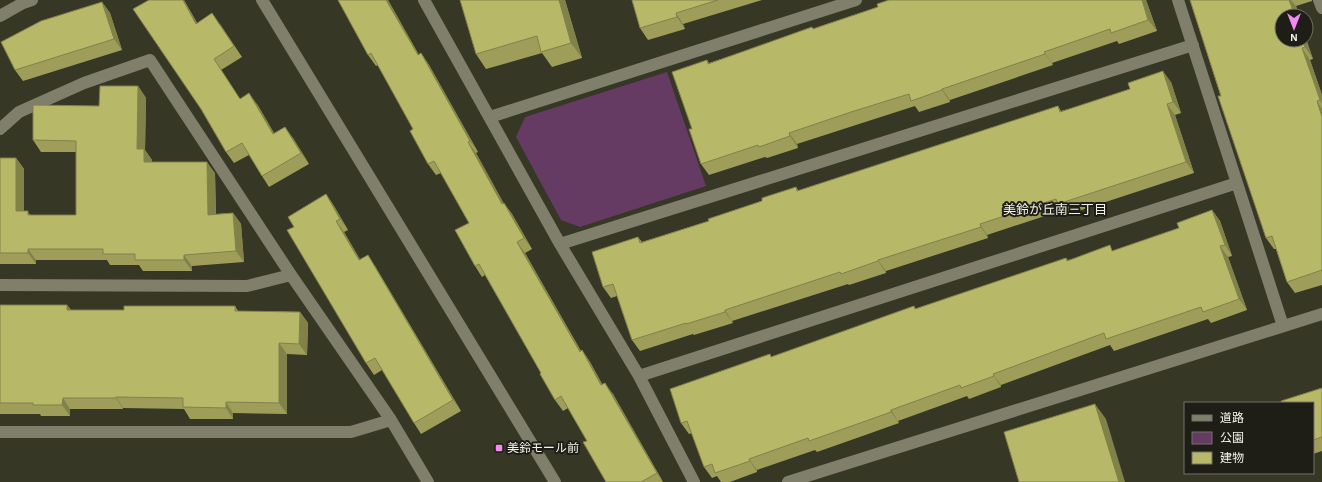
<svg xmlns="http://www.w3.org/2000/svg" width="1322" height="482" font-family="'Alegreya Sans','Noto Sans JP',sans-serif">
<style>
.green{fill:#653b63}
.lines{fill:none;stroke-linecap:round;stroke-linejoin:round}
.street{stroke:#7f7f6c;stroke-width:12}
.secondary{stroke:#7f7f6c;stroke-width:12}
.wall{fill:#9e9e5a}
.shaded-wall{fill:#81814a}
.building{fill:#b8b869;stroke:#81814a}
.poi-dot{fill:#f38af1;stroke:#1e1e16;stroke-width:1.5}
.labels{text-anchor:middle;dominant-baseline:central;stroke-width:4;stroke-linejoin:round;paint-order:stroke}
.poi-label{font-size:12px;fill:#f3f3e9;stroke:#1e1e16;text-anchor:start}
.neighbourhood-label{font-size:13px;fill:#f3f3e9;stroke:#1e1e16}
</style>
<rect width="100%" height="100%" fill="#373726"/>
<path class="green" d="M667 72 706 186 580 227 561 220 516 137 525 117Z"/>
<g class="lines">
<path class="street" d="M424 0 560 244 639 376 694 482
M1178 0 1283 326
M1319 0 1322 8
M490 117 856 0
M0 129 19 112 84 83 150 60 291 275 391 420 428 482
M560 244 1193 45
M0 285 247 286 291 275
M639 376 1237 183
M0 432H351L391 420
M788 482 1322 314"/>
<path class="secondary" d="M262 0 555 482
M0 16 23 3 32 0"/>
</g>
<path class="wall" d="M184 0 197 23 220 24 242 57 221 70 240 99 257 104 274 133 293 138 309 164 269 187 262 176 249 155 234 163 226 152Z
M338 0H388L419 55 421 53 429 65 478 152 476 153 504 204V203L512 214 532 249 525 253 581 351 582 350 590 362 602 384 613 394 663 482H606L587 441 568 408 563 411 555 400 541 373 485 275 482 277 475 266 469 223 441 173 436 175 428 164 413 129 378 65 376 66 368 55Z
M565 0 582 58 552 67 542 53 486 69 476 54Z
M632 0H762L683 24 685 29 648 40 640 28Z
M889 0H1146L1157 31 1119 44 1117 41 1052 63 1053 65 950 100V102L919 112 915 106 859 124 797 144 798 148 767 158 765 157 709 175 701 164 692 129 707 60 709 63 878 7Z
M1190 0H1312V1L1296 6 1299 16H1282L1306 40 1313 59 1310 60 1322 95V285L1295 293 1287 282 1276 249H1274L1266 238Z
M102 2 110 13 122 50 23 81 15 70Z
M1171 82 1181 113 1175 115 1194 173 1066 215 1063 210 987 235 988 238 886 271V273L849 285 848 284 732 321 733 323 694 335 693 334 640 351 632 340 617 296 611 298 603 287 638 237 642 242 709 221 762 201 796 187 799 191 1058 106 1061 111Z
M138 86 146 98 145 150 152 160V162L215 173 216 214 233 213 241 224 244 262 192 266V271H143L139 265H110L107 260H36V264H0V158H16L24 169V211L31 215H76V152H41L33 140Z
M326 194 334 206 348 230 344 232 360 260 375 266 461 411 421 434 414 423 382 370 374 375 366 363 294 227Z
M1212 210 1220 221 1232 256 1228 257 1247 310 1211 323 1208 319 1114 351 1110 345 1001 385V387L969 399 967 396 898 421 899 423 871 433 817 452 815 450 757 470V472L730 482H721L717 476 712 478 704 467 692 433 689 434 681 423 772 357 914 306 916 309 1066 258 1068 260 1114 251 1179 228Z
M0 305H67L71 310H124L235 306 238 311 300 312 308 323 307 355 287 354V414L233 413V419H190L184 409 123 408V409H70V416H41L40 414H0Z
M1322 388V451L1313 454V403Z"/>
<path class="shaded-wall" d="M183 0H184L204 35 196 24Z
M386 0H388L425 66 418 55Z
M559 0H565L582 58 571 43Z
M1142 0H1146L1157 31 1148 20Z
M1289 0H1291L1296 6 1299 16H1295Z
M102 2 110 13 122 50 114 39Z
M676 13 683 24 685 29 677 17Z
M1306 38 1313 59 1305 47 1302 40H1306Z
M1302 48 1310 60 1322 95V104L1320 100Z
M1044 52 1052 63 1053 65 1045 54Z
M421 53 429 65 478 152 470 141Z
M1163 71 1171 82 1181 113 1173 102Z
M138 86 146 98 145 150 152 160V173L144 162 137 149Z
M942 89 950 100V102L942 90Z
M249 93 257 104 281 145 273 134Z
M1317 101 1322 109V117Z
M1167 104 1175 115 1194 173 1186 162Z
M285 127 293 138 309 164 301 153Z
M789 133 797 144 798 148 790 136Z
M468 142 476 153 510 215 502 204Z
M16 158 24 169V222L16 211Z
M207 162 215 173 216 226 208 215Z
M326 194 334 206 348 230 340 219Z
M504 203 512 214 532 249 524 238Z
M1212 210 1220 221 1232 256 1225 245Z
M233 213 241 224 244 262 236 251Z
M336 221 344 232 367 271 359 260Z
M980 224 987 235 988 238 981 227Z
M517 242 525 253 587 363 580 352Z
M1220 246 1228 257 1247 310 1239 299Z
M28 249 36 260V264L28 253Z
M184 255 192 266V271L184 260Z
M368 255 375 266 461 411 453 400Z
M878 260 886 271V273L878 261Z
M67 305 75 316 67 310Z
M725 310 732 321 733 323 725 312Z
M300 312 308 323 307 355 299 344Z
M279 343 287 354V414L279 403Z
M582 350 590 362 609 396 601 385Z
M993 374 1001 385V387L994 376Z
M605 383 613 394 663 482 657 473Z
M116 397 123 408V409L116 398Z
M63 398 70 409V416L62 405Z
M226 402 233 413V419L226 408Z
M1095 404 1106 419 1125 482H1119Z
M891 410 898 421 899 423 891 412Z
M749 459 757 470V472L750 461Z"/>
<path class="building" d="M149 0H183L196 24 212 13 234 46 214 59 240 99 249 93 273 134 285 127 301 153 262 176 242 143 226 152 201 109 133 9Z
M338 0H386L418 55 421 53 470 141 468 142 502 204 504 203 524 238 517 242 580 352 582 350 601 385 605 383 657 473 641 482H606L583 442 587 441 561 396 555 400 540 374 541 373 479 264 475 266 455 230 469 223 434 161 428 164 410 131 413 129 371 53 368 55Z
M460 0H559L571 43 541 52 537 36 476 54Z
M632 0H718L676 13 677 17 640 28Z
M889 0H1142L1148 20 1111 33 1110 29 1044 52 1045 54 942 89V90L911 101 909 94 851 112 789 133 790 136 759 147 758 145 701 164 689 129H692L672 72 707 60 708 64 812 27 813 29 878 7 877 4Z
M1190 0H1289L1295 16H1282V40H1302L1305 47 1302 48 1320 100 1317 101 1322 117V270L1287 282 1272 236 1266 238 1218 96H1221Z
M102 2 114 39 15 70 1 42 41 21Z
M1163 71 1173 102 1167 104 1186 162 1058 204 1056 199 980 224 981 227 878 260V261L841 274 840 272 725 310V312L686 324V323L632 340 613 284 603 287 592 252 638 237 640 243 709 221 708 219 762 201V198L796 187 797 191 1058 106 1060 112 1130 89 1128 83Z
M100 86H138L137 149H144V162H207L208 215 233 213 236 251 184 255V260H135V254H103V249H28V253H0V158H16V211H28V215H76V141L33 140V105L99 106Z
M326 194 340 219 336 221 359 260 368 255 453 400 414 423 375 358 366 363 287 230 294 227 288 217Z
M1212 210 1225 245 1220 246 1239 299 1203 312 1201 307 1106 339 1104 333 993 374 994 376 961 388 960 385 891 410V412L863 422 809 441 808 438 749 459 750 461 715 473 712 464 704 467 687 421 681 423 670 389 770 354 771 357 914 306 915 309 1066 258 1067 261 1110 245 1112 251 1179 228 1177 223Z
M0 305H67V310H124V306H235V311L300 312 299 344 279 343V403L226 402V408L183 407V398L116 397V398H63L62 405H33V403H0Z
M1322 388V437L1313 440V403H1282L1281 401Z
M1095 404 1119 482H1019L1004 432Z"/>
<rect class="poi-dot" x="495" y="444" width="8" height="8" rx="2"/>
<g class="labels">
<g class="poi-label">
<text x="507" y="448">美鈴モール前</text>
</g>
<g class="neighbourhood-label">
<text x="1055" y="210">美鈴が丘南三丁目</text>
</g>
</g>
<rect x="1184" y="402" width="130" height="72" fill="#1e1e16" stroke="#73736a"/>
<rect x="1192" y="415" width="20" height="6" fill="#7f7f6c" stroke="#73736a"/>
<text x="1220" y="422" font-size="12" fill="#f3f3e9">道路</text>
<rect x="1192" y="432" width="20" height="12" fill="#653b63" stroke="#73736a"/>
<text x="1220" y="442" font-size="12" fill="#f3f3e9">公園</text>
<rect x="1192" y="452" width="20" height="12" fill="#b8b869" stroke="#73736a"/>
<text x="1220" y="462" font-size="12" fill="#f3f3e9">建物</text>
<g transform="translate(1294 28) rotate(180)"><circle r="19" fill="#1e1e16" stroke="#73736a"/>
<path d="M0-3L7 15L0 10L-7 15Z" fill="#f38af1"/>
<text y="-6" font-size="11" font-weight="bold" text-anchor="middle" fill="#f3f3e9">N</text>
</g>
</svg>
